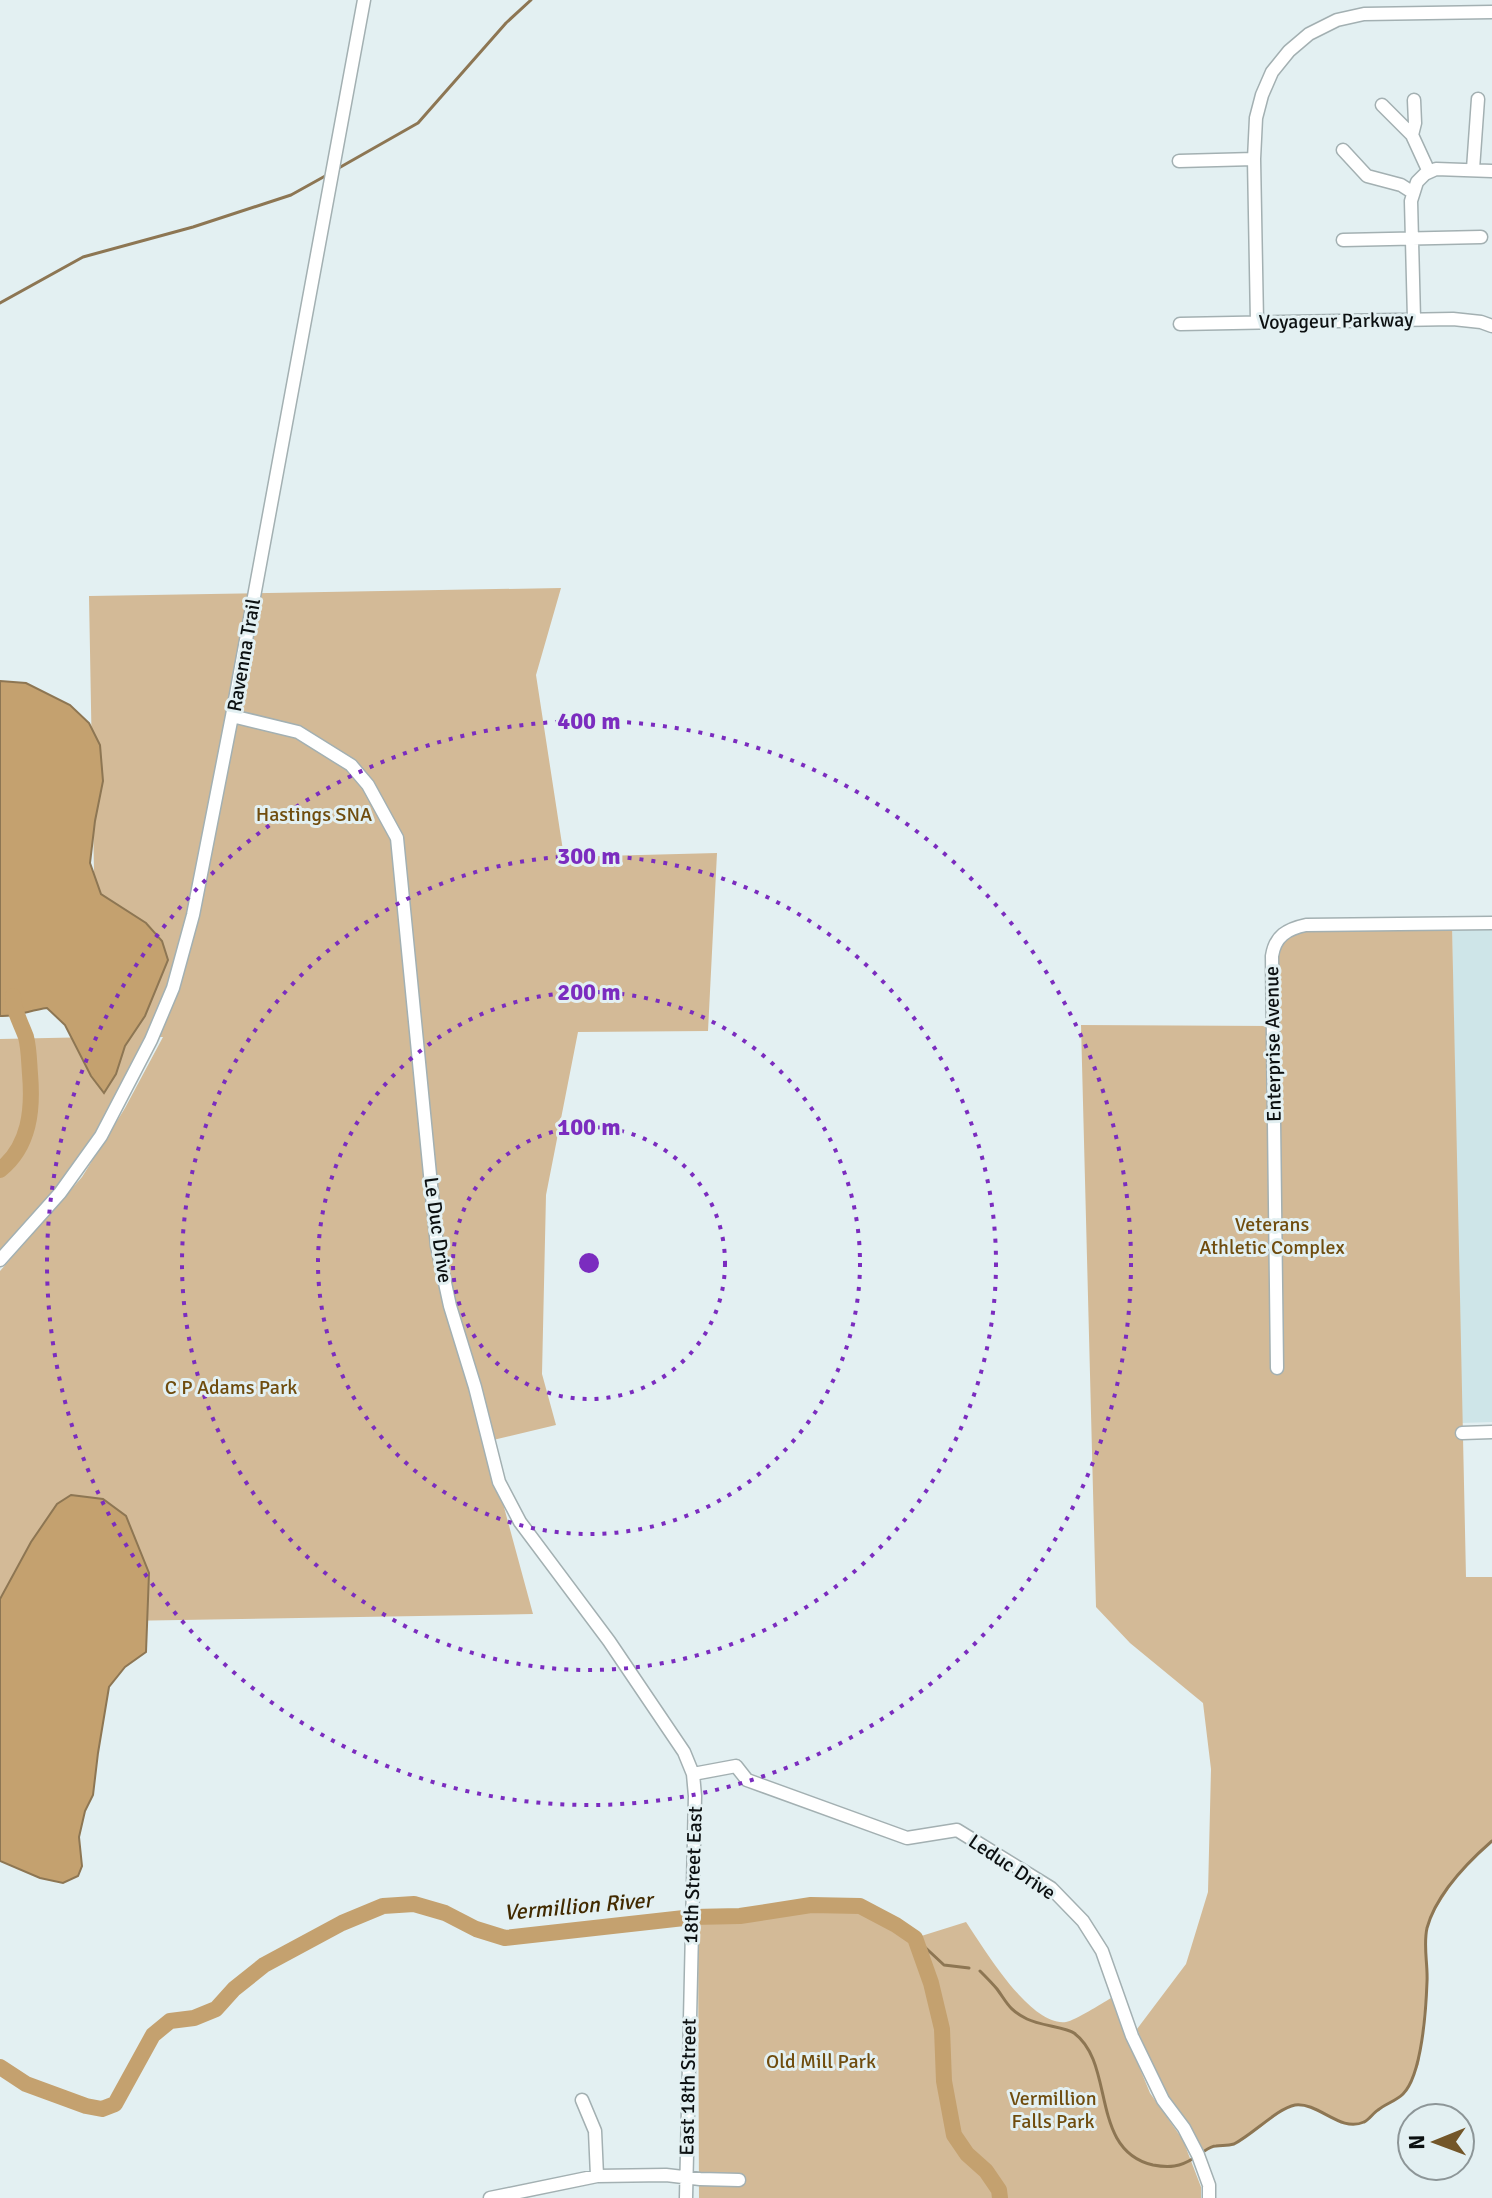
<svg xmlns="http://www.w3.org/2000/svg" width="1492" height="2198" font-family="Signika,sans-serif">
<style>
.built{fill:#cee5e8}
.green{fill:#d3ba97}
.water{fill:#c4a16f;stroke:#8d7653;stroke-width:2}
.lines{fill:none;stroke-linecap:round;stroke-linejoin:round}
.stream{stroke:#8d7653;stroke-width:3}
.river{stroke:#c4a16f;stroke-width:16}
.minor-casing{stroke:#a3b0b2;stroke-width:15}
.minor{stroke:#fff;stroke-width:12}
.ring{fill:none;stroke:#7b2cbf;stroke-width:4;stroke-dasharray:4 8}
.labels{text-anchor:middle;dominant-baseline:central;stroke-width:6;stroke-linejoin:round;paint-order:stroke}
.street-label{font-size:20px;fill:#0c1011;stroke:#e3f0f2}
.park-label{font-size:20px;fill:#6f4c0e;stroke:#e3f0f2}
.water-label{font-size:22px;font-style:italic;fill:#422a00;stroke:#e3f0f2}
.centre{fill:#7b2cbf;stroke:#e3f0f2;stroke-width:4}
.ring-label{font-size:24px;text-anchor:middle;font-weight:bold;fill:#7b2cbf;stroke:#e3f0f2;stroke-width:6;stroke-linejoin:round;paint-order:stroke}
</style>
<rect width="100%" height="100%" fill="#e3f0f2"/>
<path class="built" d="M1492 923V1422L1461 1423 1452 924Z"/>
<path class="green" d="M561 588 536 675 564 857 717 853 708 1031 578 1032 546 1195 542 1374 556 1425 493 1440 428 1208 495 1474 533 1614 0 1623V1271L82 1177 125 1108 163 1037H152L107 1119 62 1184 0 1253V1039L97 1037 89 596Z
M1452 924 1466 1577H1492V1841L1461 1870 1437 1907 1428 1924 1425 1939 1427 1980 1419 2064 1405 2093 1377 2111 1364 2122 1354 2124 1343 2123 1316 2108 1300 2105 1288 2107 1261 2127 1230 2146H1213L1204 2151 1165 2095 1137 2029 1186 1964 1208 1892 1211 1769 1203 1703 1130 1643 1096 1607 1081 1025 1273 1026 1272 956 1291 928Z
M811 1905 860 1906 896 1925 915 1938 966 1922C984 1948 1030 2027 1066 2022 1076 2020 1101 2004 1111 1998L1150 2093 1183 2140 1201 2187V2198H699L698 1916H740Z"/>
<path class="water" d="M0 681 26 683 70 705 89 723 100 745 103 781 95 821 90 863 101 894 146 923 162 941 168 960 145 1016 125 1046 116 1074 104 1093 91 1076 65 1025 47 1008C30 1010 17 1017 0 1016Z
M71 1495 103 1499 126 1516 149 1573 146 1652 125 1667 109 1687 98 1753 93 1795 85 1811 79 1837 82 1866 78 1876 63 1883 40 1878 0 1861V1599L31 1542 57 1504Z"/>
<g class="lines">
<path class="stream" d="M337 169 418 123 506 23 531 0
M0 303 83 257 193 227 291 195 327 175
M915 1938 944 1965 969 1968
M980 1971C986 1977 992 1983 997 1989 1008 2004 1009 2010 1027 2019 1039 2025 1067 2028 1074 2033 1116 2064 1089 2150 1153 2165 1169 2168 1180 2167 1194 2158
M1200 2154C1205 2151 1210 2146 1216 2146 1222 2145 1227 2146 1234 2144 1252 2135 1278 2108 1295 2105 1319 2102 1340 2133 1364 2122 1369 2120 1373 2113 1378 2110 1385 2104 1396 2101 1403 2094 1422 2075 1426 2009 1427 1982 1428 1964 1423 1946 1427 1928 1436 1895 1468 1862 1492 1841"/>
<path class="river" d="M0 1170C30 1146 33 1109 30 1074 29 1062 29 1048 26 1037 21 1023 13 1010 13 996
M0 2067 26 2084 86 2106 102 2109 115 2104 153 2035 170 2021 194 2018 216 2009 234 1989 264 1965 342 1923 383 1906 414 1904 445 1913 476 1929 505 1938 693 1917 740 1916 811 1905 860 1906 896 1925 915 1938 931 1983 942 2029 944 2081 954 2135 967 2154 986 2171 999 2190 1000 2198"/>
<defs>
<path id="minor" d="M1382 105 1412 135 1429 172
M1412 135 1415 123 1414 100
M1343 150 1367 176 1401 185 1412 192
M1179 161 1254 159
M1473 169 1478 99
M1343 240 1481 237
M1414 319 1411 201 1417 182 1425 174 1436 169 1492 171
M1257 322 1254 159 1256 118 1262 95 1272 72 1289 51 1309 34 1337 20 1364 14 1492 12
M1180 324 1453 319 1481 322 1492 326
M232 716 298 732 351 765 368 785 397 838 437 1246 450 1306 475 1387 499 1482 520 1522 609 1641 684 1752 693 1774 695 1796 686 2198
M0 1260 60 1193 101 1136 151 1040 173 988 193 915 232 716 364 0
M1277 1368 1272 956C1275 936 1287 929 1306 925L1492 923
M1462 1433 1492 1432
M693 1774 736 1766 747 1780 907 1838 957 1830 1051 1888 1083 1921 1102 1951 1132 2036 1163 2100 1184 2128 1198 2155 1209 2185V2198
M582 2100 595 2131 597 2176
M490 2198 597 2176 666 2175 700 2179 739 2180"/>
</defs>
<use href="#minor" class="minor-casing"/>
<use href="#minor" class="minor"/>
</g>
<g class="ring">
<circle cx="589" cy="1263" r="136"/>
<circle cx="589" cy="1263" r="271"/>
<circle cx="589" cy="1263" r="407"/>
<circle cx="589" cy="1263" r="542"/>
</g>
<g class="labels">
<g class="street-label">
<text transform="translate(1336 321) rotate(-1)">Voyageur Parkway</text>
<text transform="translate(244 655) rotate(-80)">Ravenna Trail</text>
<text transform="translate(1273 1044) rotate(-91)">Enterprise Avenue</text>
<text transform="translate(438 1230) rotate(82)">Le Duc Drive</text>
<text transform="translate(1012 1867) rotate(34)">Leduc Drive</text>
<text transform="translate(693 1875) rotate(-88)">18th Street East</text>
<text transform="translate(688 2087) rotate(-89)">East 18th Street</text>
</g>
<g class="park-label">
<text x="314" y="814">Hastings SNA</text>
<text x="1272" y="1224">Veterans<tspan x="1272" dy="23">Athletic Complex</tspan></text>
<text x="231" y="1387">C P Adams Park</text>
<text x="821" y="2061">Old Mill Park</text>
<text x="1053" y="2098">Vermillion<tspan x="1053" dy="23">Falls Park</tspan></text>
</g>
<g class="water-label">
<text transform="translate(578 1906) rotate(-5)">Vermillion River</text>
</g>
</g>
<circle cx="589" cy="1263" r="12" class="centre"/>
<g class="ring-label">
<text x="589" y="729">400 m</text>
<text x="589" y="864">300 m</text>
<text x="589" y="1000">200 m</text>
<text x="589" y="1135">100 m</text>
</g>
<g transform="translate(1436 2142) rotate(269)"><circle r="38" fill="#e3f0f2" stroke="#8d9698" stroke-width="2"/>
<path d="M0-6L14 30L0 20L-14 30Z" fill="#735629"/>
<text y="-12" font-size="22" font-weight="bold" text-anchor="middle" fill="#0c1011">N</text>
</g>
</svg>
